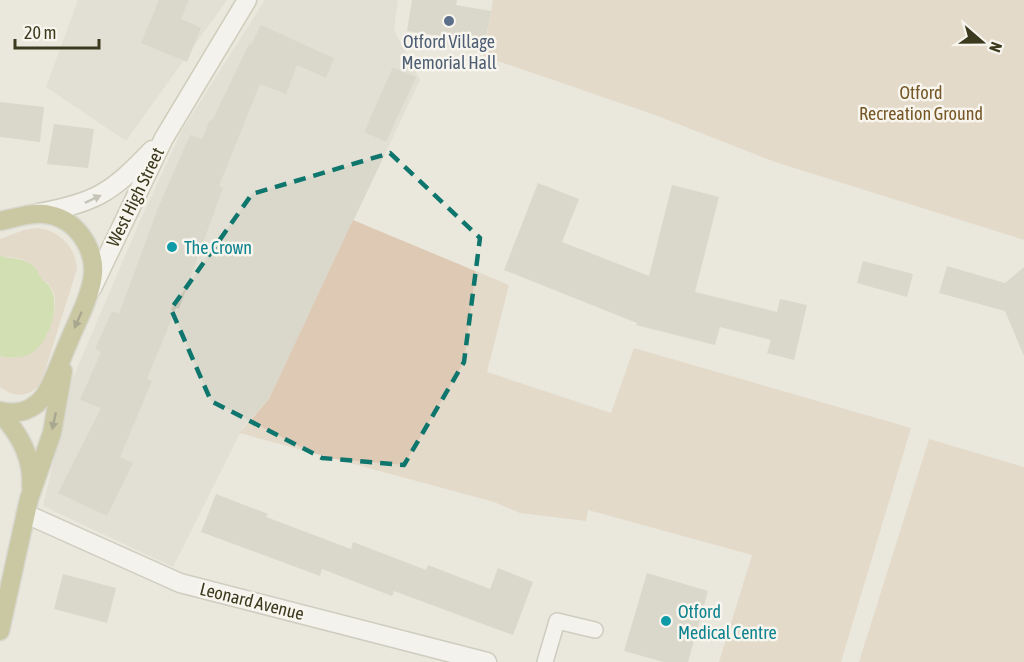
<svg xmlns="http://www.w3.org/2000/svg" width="1024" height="662" font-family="'Asap Condensed',sans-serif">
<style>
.built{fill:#dad7cb}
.green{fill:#dec9b4}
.water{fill:#b3d580}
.building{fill:#c8c4b5}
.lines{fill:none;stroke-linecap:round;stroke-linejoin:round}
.lane-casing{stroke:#aead9c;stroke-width:18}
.street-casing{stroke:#aead9c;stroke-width:21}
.secondary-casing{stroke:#aeac92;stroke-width:21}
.primary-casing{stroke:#c4c4bc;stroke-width:21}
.lane{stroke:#fff;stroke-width:15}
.street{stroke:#fff;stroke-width:18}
.secondary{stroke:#fff;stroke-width:18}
.primary{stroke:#a4a35e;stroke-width:18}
.oneway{fill:#9d9c8e}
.oneway2{fill:#5a5a31}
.marked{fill:none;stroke:#0f766e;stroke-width:4.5;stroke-dasharray:12 8;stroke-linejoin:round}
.service-dot{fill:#5c6f8a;stroke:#f7f5ed;stroke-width:2}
.culture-dot{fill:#0f9aa8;stroke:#f7f5ed;stroke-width:2}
.labels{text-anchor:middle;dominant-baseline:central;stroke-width:5;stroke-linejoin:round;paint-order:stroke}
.service-label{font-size:18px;fill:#4e5e75;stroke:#f7f5ed}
.park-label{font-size:18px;fill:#755725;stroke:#f7f5ed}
.street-label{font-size:18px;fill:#3b3a1e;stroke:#f7f5ed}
.culture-label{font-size:18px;fill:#0d838f;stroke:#f7f5ed;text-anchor:start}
</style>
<rect width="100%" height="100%" fill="#eae8dd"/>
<path class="built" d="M78 0H227L126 141 46 87Z
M265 0H398L394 30 420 80 269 399 243 427 173 567 43 506 58 442 67 392 139 223 182 130Z"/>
<path class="green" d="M493 0H1024V240L775 162 655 115 483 56Z
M353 220 509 285 487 372 611 413 634 348 911 428 841 662H719L752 555 588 510 586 521 520 513 494 502 239 433 269 399Z
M37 228C59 230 76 247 77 269L41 383C29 398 14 398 0 387V356L13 358 35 350C46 334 65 304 49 285 46 280 46 284 42 280 37 276 36 268 31 264 23 257 10 258 0 256V239L24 230Z
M929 439 1024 467V662H859Z"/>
<path class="water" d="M0 256C22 261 31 256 42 280 65 292 52 335 36 350 27 358 11 359 0 356Z"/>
<path class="building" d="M159 0H189L181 19 201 28 187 62 141 43Z
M412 0H457L456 5 491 11 483 52 446 46 447 37 407 31Z
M261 25 334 58 326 78 297 65 286 94 260 84 219 186 223 188 179 309 176 308 147 379 152 381 120 457 133 463 107 516 58 493 101 408 80 400 101 352 95 349 112 311 119 314 158 208 190 135 202 139 210 120 212 121 249 44 251 45Z
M393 67 416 77 386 142 364 132Z
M0 102 44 107 40 142 0 137Z
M54 124 94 129 88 168 47 164Z
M538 183 579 199 562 242 649 276 672 185 719 197 695 292 777 312 780 299 807 305 794 360 767 353 771 340 720 327 715 345 636 325 637 323 504 270Z
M863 261 913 274 907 297 857 283Z
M947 266 1005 283 1024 267V356L1005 311 939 293Z
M216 494 268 514 266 517 351 549 353 542 426 570 428 565 490 589 498 568 533 582 513 635 394 591 392 596 322 569 320 576 201 532Z
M647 573 708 591 688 662H664L624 651Z
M63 574 116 588 107 623 54 609Z"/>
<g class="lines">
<defs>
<path id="lane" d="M545 662 557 621 595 630"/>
<path id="street" d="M26 514 180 583 487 662"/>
<path id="secondary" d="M38 213C96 203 112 192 152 150
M92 288 164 138 247 0"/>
<path id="primary" d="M0 221C16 218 34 211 50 215 79 221 98 253 92 281 88 302 77 321 69 341 61 359 55 378 45 395 33 411 18 415 0 411
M0 413C19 433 33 457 31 486
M0 631 29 499 52 433 63 371"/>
</defs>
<use href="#lane" class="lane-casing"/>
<use href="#street" class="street-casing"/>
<use href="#secondary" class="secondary-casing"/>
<use href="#primary" class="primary-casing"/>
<use href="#lane" class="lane"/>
<use href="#street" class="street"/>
<use href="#secondary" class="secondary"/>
<use href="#primary" class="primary"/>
</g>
<defs><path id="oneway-solid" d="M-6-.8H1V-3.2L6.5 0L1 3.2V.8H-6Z" transform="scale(1.5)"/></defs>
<use class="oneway" href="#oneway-solid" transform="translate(93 199) rotate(-25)"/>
<g class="oneway2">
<use href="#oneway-solid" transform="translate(78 320) rotate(114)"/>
<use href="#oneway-solid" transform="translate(54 421) rotate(102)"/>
</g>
<path d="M0 0H1024V662H0ZM390 153 480 238 464 362 404 465 322 458 211 401 171 309 252 194Z" fill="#eae8dd" fill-opacity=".55" fill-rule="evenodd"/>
<path class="marked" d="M390 153 480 238 464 362 404 465 322 458 211 401 171 309 252 194Z"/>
<circle class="service-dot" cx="449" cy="21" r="6"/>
<g class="culture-dot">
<circle cx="172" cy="247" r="6"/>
<circle cx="666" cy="621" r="6"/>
</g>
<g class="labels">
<g class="service-label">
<text x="449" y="41">Otford Village<tspan x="449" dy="21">Memorial Hall</tspan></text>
</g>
<g class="park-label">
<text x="921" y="92">Otford<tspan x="921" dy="21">Recreation Ground</tspan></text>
</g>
<g class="street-label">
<text transform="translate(135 197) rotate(-64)">West High Street</text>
<text transform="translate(252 601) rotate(14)">Leonard Avenue</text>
</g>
<g class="culture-label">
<text x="184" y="247">The Crown</text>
<text x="678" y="611">Otford<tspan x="678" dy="21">Medical Centre</tspan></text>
</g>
</g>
<g transform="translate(982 42) rotate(110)" stroke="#f7f5ed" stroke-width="4.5" paint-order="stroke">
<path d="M0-4.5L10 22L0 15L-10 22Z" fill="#3b3a1e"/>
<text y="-9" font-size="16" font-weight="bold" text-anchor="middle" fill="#3b3a1e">N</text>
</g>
<path d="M15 39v9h84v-9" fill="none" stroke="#3b3a1e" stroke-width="3"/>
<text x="24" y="39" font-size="18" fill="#3b3a1e" stroke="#f7f5ed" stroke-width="4.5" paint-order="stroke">20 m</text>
</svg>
